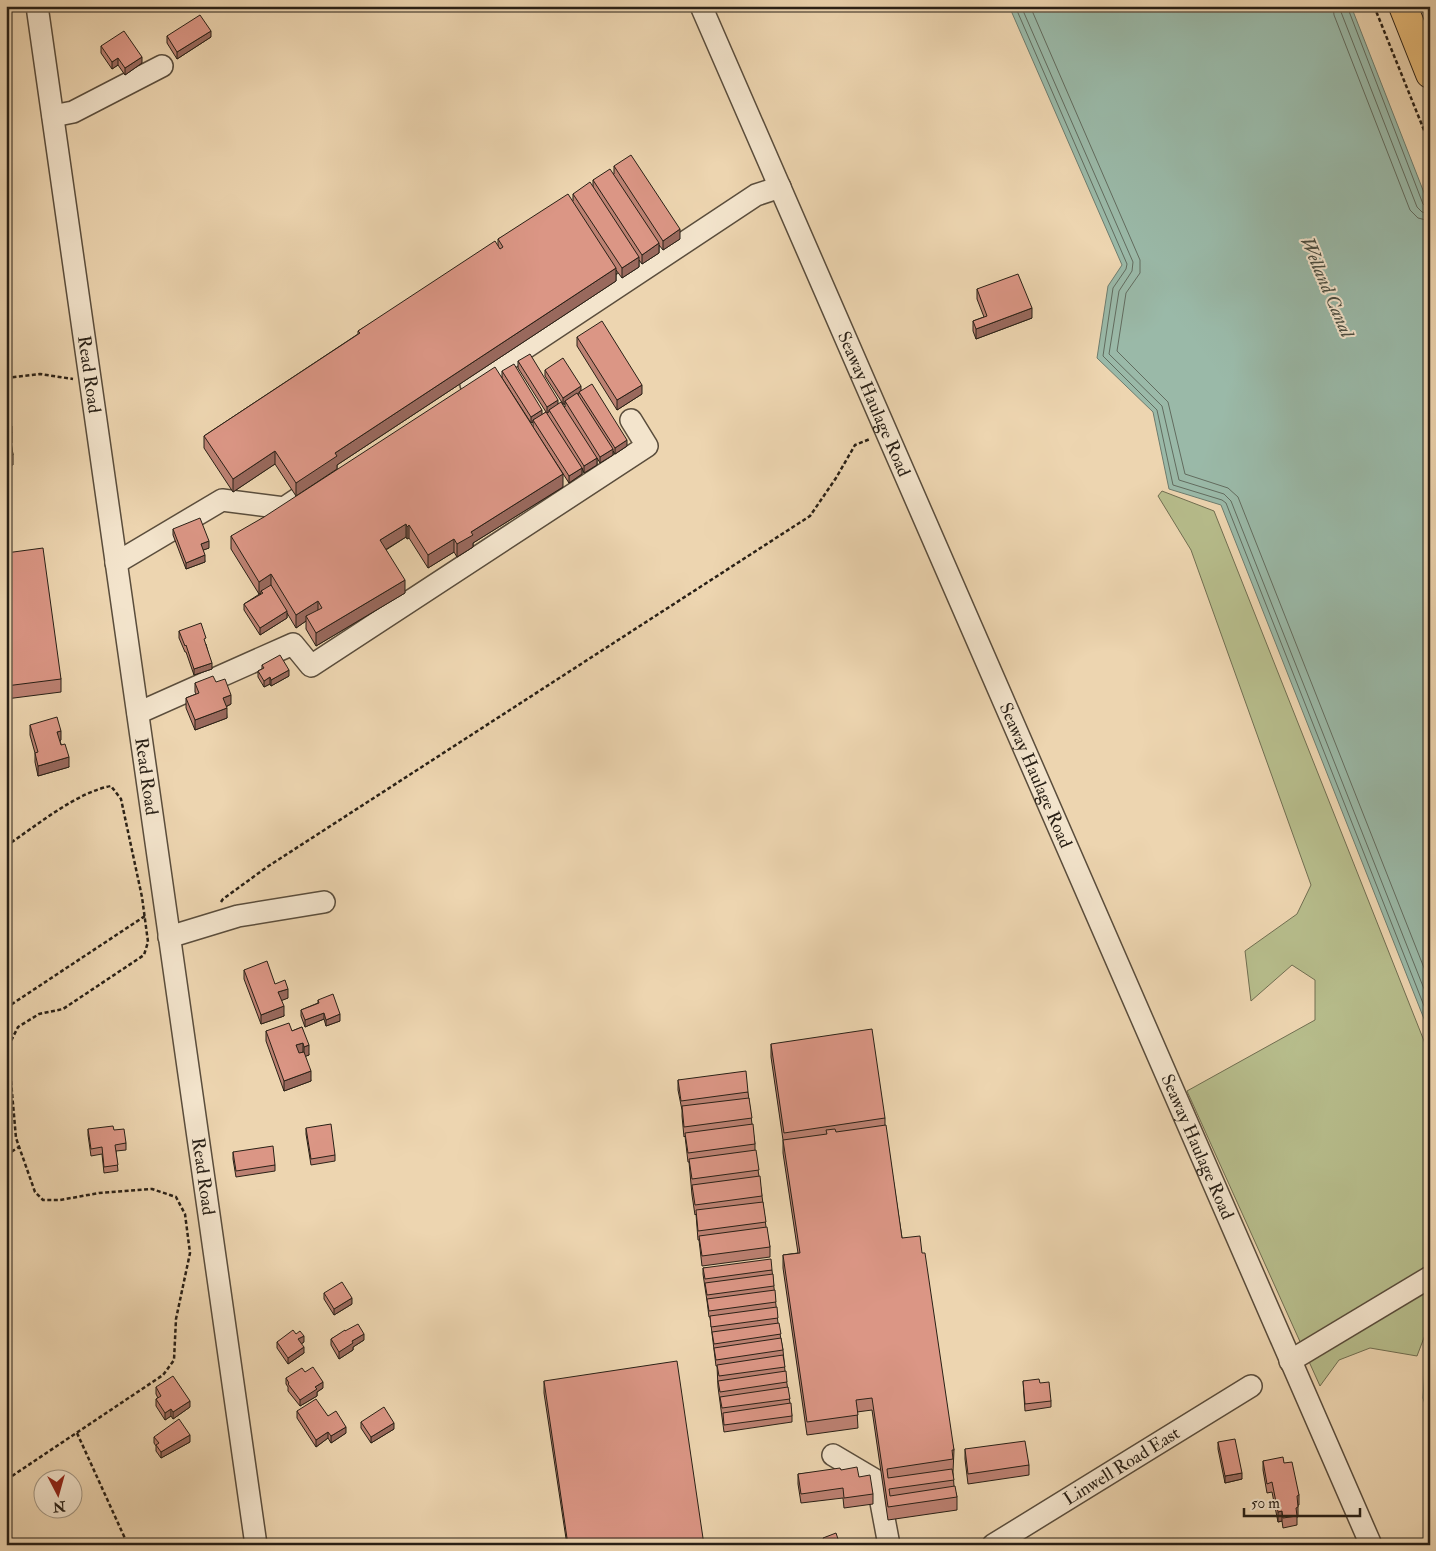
<svg xmlns="http://www.w3.org/2000/svg" width="1436" height="1551" font-family="'IM FELL Double Pica',serif">
<style>
.green{fill:#b7bd8c;stroke:#706e51}
.water{fill:#9ab9a8;stroke:#6d7c6e}
.lines{fill:none;stroke-linecap:round;stroke-linejoin:round}
.shore{stroke:#626c5f;stroke-width:1}
.minor-casing{stroke:#5a4d3c;stroke-width:24}
.major-casing{stroke:#292016;stroke-width:30}
.path{stroke:#292016;stroke-width:2.5;stroke-dasharray:4 2.5;stroke-linecap:butt}
.minor{stroke:#f3e4cc;stroke-width:21}
.major{stroke:#e6ba78;stroke-width:28}
.wall{fill:#bc8172;stroke:#292016}
.shaded-wall{fill:#99695d;stroke:#292016}
.building{fill:#db9685;stroke:#292016}
.labels{text-anchor:middle;dominant-baseline:central;stroke-width:4;stroke-linejoin:round;paint-order:stroke}
.street-label{font-size:18px;fill:#292016;stroke:#f3e4cc}
.water-label{font-size:19px;font-style:italic;fill:#4b4e42;stroke:#f3e4cc}
</style>
<rect width="100%" height="100%" fill="#edd5b0"/>
<filter id="stains"><feTurbulence type="fractalNoise" baseFrequency=".004" numOctaves="4"/><feColorMatrix values="0 0 0 0 .2 0 0 0 0 .09 0 0 0 0 .02 0 0 0 .5 -.17"/></filter>
<radialGradient id="worn" r=".72"><stop offset=".6" stop-color="#630" stop-opacity="0"/><stop offset="1" stop-color="#630" stop-opacity=".3"/></radialGradient>
<path class="green" d="M1162 491 1214 511 1430 1056V1322L1417 1356 1370 1348 1339 1360 1320 1386 1187 1091 1315 1020V980L1292 965 1251 1001 1245 951 1297 914 1311 885 1191 550 1158 496Z"/>
<path class="water" d="M1009 6H1351L1430 208V1034L1221 505 1169 489 1153 412 1097 358 1108 286 1122 265Z
M1430 1335V1421L1423 1398 1427 1339Z"/>
<g class="lines">
<path class="shore" d="M1015 6 1127 264 1126 269 1113 288 1103 356 1157 410 1173 485 1222 500 1226 503 1430 1021
M1021 6 1133 262 1132 271 1119 291 1109 354 1162 406 1179 480 1224 494 1231 501 1430 1004
M1030 6 1140 260V273L1126 293 1117 351 1168 402 1185 474 1228 488 1238 497 1430 983
M1333 6 1334 15 1410 210 1418 218 1430 221
M1340 6 1341 12 1417 207 1422 212 1430 214
M1347 6 1423 204 1426 207 1430 208"/>
<defs>
<g id="minor">
<path id="s1" d="M37 6 256 1545"/>
<path id="s2" d="M701 6 1371 1545"/>
<path d="M53 116 73 112 162 66"/>
<path d="M471 384 756 195 780 187"/>
<path d="M116 563 222 500 284 508 302 496"/>
<path d="M138 713 293 644 311 666 647 446 631 420"/>
<path d="M169 937 238 916 324 902"/>
<path d="M1290 1361 1430 1277"/>
<path d="M833 1455 877 1481 889 1545"/>
<path id="s3" d="M993 1545 1251 1386"/>
</g>
<path id="major" d="M1403 6 1430 74"/>
</defs>
<use href="#minor" class="minor-casing"/>
<use href="#major" class="major-casing"/>
<path class="path" d="M1374 6 1430 145
M6 378 40 374 73 379
M6 846C36 826 77 792 111 786L121 799 142 897 148 942 144 955 63 1009 39 1014 18 1027 8 1047 16 1138 35 1192 43 1200H60L99 1193 152 1189 176 1197 185 1214 190 1253 176 1319 174 1360 163 1375 6 1480
M221 902 223 899 267 867 810 516 836 478 855 445 870 439
M6 1008 145 916
M6 1155 19 1147
M77 1433 128 1545"/>
<use href="#minor" class="minor"/>
<use href="#major" class="major"/>
</g>
<path class="wall" d="M167 36 211 37 177 59 167 43Z
M101 46 142 63 125 75 118 65 112 69 101 53Z
M614 166 680 239 663 250 659 245V253L642 264 639 260V267L622 278 616 270V281L337 465V469L296 496 275 464 233 492 204 448V436L358 334V331L498 246V239L573 201V194L593 187V180L614 174Z
M977 289 1032 318 976 339 973 331V321L984 317 977 299Z
M577 337 642 394 617 410 577 346Z
M518 361 558 404 565 407V404H563L545 376V370L581 391 627 446 615 454 613 451V455L600 463 597 458V465L584 473 582 468V474L569 483 533 427V422L531 423 502 378V371L542 415 546 412 518 368Z
M6 405 9 426 12 433V443H11L13 455V465L6 466Z
M563 487 473 543V547L457 557 454 552 428 568 409 538 407 539 406 537 386 550 405 593 316 646 306 629V621L296 628 287 613V618L260 635 244 610V604L261 593 259 594 231 549V536Z
M173 529 209 548 203 550 205 562 186 569 173 535Z
M6 553 61 679V692L6 699Z
M179 631 206 644 212 669 194 675 186 652H185L179 638Z
M262 665 289 676 271 686 270 684 264 687 258 677V671L262 669Z
M216 682 231 704 226 707 227 718 195 730 186 708V698L196 694 195 692V683Z
M30 725 61 740 60 741 69 767 38 776 35 762V753L30 735Z
M244 970 275 984 288 998 281 1000 284 1016 261 1024 244 979Z
M318 1000 340 1021 326 1026 324 1019 305 1027 301 1016V1010L318 1003Z
M302 1027 309 1055 305 1056 311 1081 284 1091 266 1041V1031H292Z
M771 1044 885 1118V1125L902 1238 954 1450 953 1472 954 1486 957 1497V1510L888 1520 872 1410 857 1412 858 1428 807 1435 783 1268V1255L798 1253 783 1153V1140L771 1057Z
M678 1080 748 1092 752 1124 755 1144V1150L762 1196 766 1227 770 1247V1257L702 1266 699 1240H698L696 1214 695 1215 692 1195 689 1162H688L685 1136 684 1137 682 1116V1110L678 1090Z
M306 1128 335 1155V1161L311 1165 306 1134Z
M88 1129 126 1143V1150L116 1151 118 1171 104 1173 102 1154 91 1156 88 1135Z
M233 1152 275 1165V1171L236 1177 233 1159Z
M703 1268 772 1270 778 1323 783 1350 785 1371 792 1416V1422L724 1432 718 1387 717 1366H716L710 1317H709L707 1301 703 1274Z
M324 1293 352 1304 334 1315 324 1299Z
M345 1331 364 1340 353 1347V1350L339 1359 331 1345V1339Z
M296 1334 304 1342 301 1344 304 1353 288 1364 277 1348V1342Z
M305 1372 323 1388 317 1392V1396L300 1406 288 1391V1387L286 1384V1378Z
M544 1381 704 1545H567L544 1393Z
M1023 1381 1040 1383 1051 1401V1407L1025 1411Z
M156 1387 190 1407 173 1419 171 1416 165 1420 156 1406V1399L158 1398 156 1394Z
M297 1411 328 1416 346 1433 331 1443 328 1438 316 1447 297 1418Z
M361 1422 394 1429 371 1443 361 1428Z
M154 1437 190 1442 161 1458 156 1451V1446L154 1443Z
M1218 1442 1242 1479 1225 1483 1218 1449Z
M965 1449 1029 1465V1475L968 1484 965 1459Z
M1263 1461 1284 1463 1299 1495V1505H1298V1517H1297V1525L1283 1528 1282 1521 1278 1522 1272 1492 1267 1493 1263 1470Z
M841 1470 859 1477 873 1494V1504L844 1508 843 1498 801 1503 798 1484V1474Z"/>
<path class="shaded-wall" d="M211 31V37L177 59V52Z
M142 57V63L125 75V68Z
M118 58V65L112 69V62Z
M680 229V239L663 250V241Z
M659 243V253L642 264V255Z
M639 257V267L622 278V268Z
M616 268V281L337 465V469L296 496V483L335 453Z
M1032 308V318L976 339V329Z
M642 385V394L617 410V400Z
M581 386V393L579 392V394L566 403 565 401V404H563V398Z
M558 400V406L549 410V412L547 413V407Z
M542 410V416L533 420V422L531 423V417Z
M627 440V446L615 454V448Z
M613 449V455L600 463V457Z
M275 451V464L233 492V479Z
M597 458V465L584 473V466Z
M582 468V474L569 483V476Z
M563 474V487L473 543V547L457 557V544L471 532Z
M406 524V537L380 553V540Z
M409 525V538L407 539V527Z
M454 539V552L428 568V555Z
M209 541V548L201 551V544Z
M205 555V562L186 569V563Z
M271 574V587L261 591V593L259 594V582Z
M405 580V593L316 646V633Z
M318 601V614L306 616V621L296 628V615Z
M287 611V618L260 635V628Z
M212 663V669L194 675V669Z
M289 670V676L271 686V680Z
M270 677V684L264 687V681Z
M231 695V704L223 708V698Z
M227 708V718L195 730V720Z
M61 731V740L57 742V732Z
M69 757V767L38 776V766Z
M288 989V998L278 1002V992Z
M284 1006V1016L261 1024V1015Z
M324 1013V1019L305 1027V1020Z
M340 1014V1021L326 1026V1020Z
M303 1043V1052L296 1055V1045Z
M309 1045V1055L304 1057V1047Z
M311 1071V1081L284 1091V1081Z
M352 1298V1304L334 1315V1309Z
M364 1334V1340L353 1347V1350L339 1359V1352L352 1341Z
M304 1336V1342L298 1346V1339Z
M304 1347V1353L288 1364V1358Z
M323 1382V1388L317 1392V1396L300 1406V1400L315 1387Z
M190 1401V1407L173 1419V1412Z
M171 1409V1416L165 1420V1413Z
M394 1423V1429L371 1443V1437Z
M346 1427V1433L331 1443V1436Z
M328 1432V1438L316 1447V1440Z
M190 1435V1442L161 1458V1452Z
M1242 1473V1479L1225 1483V1476Z
M1282 1511V1521L1278 1522V1512Z"/>
<path class="building" d="M200 15 211 31 177 52 167 36Z
M124 31 142 57 125 68 118 58 112 62 101 46Z
M631 155 680 229 663 241 614 166Z
M610 169 659 243 642 255 593 180Z
M590 182 639 257 622 268 573 194Z
M568 194 616 268 335 453 337 456 296 483 275 451 233 479 204 436 360 333 358 331 495 241 500 249 503 247 498 239Z
M1018 274 1032 308 976 329 973 321 987 316 977 289Z
M602 321 642 385 617 400 577 337Z
M530 354 558 400 547 407 518 361Z
M563 358 581 386 563 398 545 370Z
M514 364 542 410 531 417 502 371Z
M495 367 563 474 471 532 473 535 457 544 454 539 428 555 409 525 407 527 406 524 380 540 405 580 316 633 306 616 322 608 318 601 296 615 271 574 259 582 231 536 264 517Z
M592 384 627 440 615 448 579 392Z
M577 393 613 449 600 457 565 401Z
M561 402 597 458 584 466 549 410Z
M6 405 9 426H12V433H10L13 455 6 456Z
M546 412 582 468 569 476 533 420Z
M200 518 209 541 201 544 205 555 186 563 173 529Z
M43 548 61 679 6 686V553Z
M271 585 287 611 260 628 244 604 263 593 261 591Z
M201 623 206 638 204 639 212 663 194 669 186 645 185 646 179 631Z
M280 655 289 670 271 680 270 677 264 681 258 671 264 668 262 665Z
M213 676 216 682 225 679 231 695 223 698 227 708 195 720 186 698 199 693 195 683Z
M57 717 61 731 57 732 61 745 65 744 69 757 38 766 35 753 38 752 30 725Z
M267 961 275 984 285 980 288 989 278 992 284 1006 261 1015 244 970Z
M333 994 340 1014 326 1020 324 1013 305 1020 301 1010 319 1003 318 1000Z
M289 1023 292 1031 302 1027 309 1045 304 1047 303 1043 296 1045 299 1053 304 1052 311 1071 284 1081 266 1031Z
M872 1029 885 1118 784 1133 771 1044Z
M746 1071 748 1092 681 1101 678 1080Z
M749 1098 752 1118 684 1127 682 1106Z
M331 1124 335 1155 311 1159 306 1128Z
M753 1124 755 1144 688 1153 685 1133Z
M886 1125 902 1238 920 1236 922 1253H925L954 1450H952L953 1459 887 1469 888 1478 952 1469 954 1480 889 1489 890 1496 955 1486 957 1497 888 1507 872 1398 856 1400 858 1415 807 1422 783 1255 800 1253 783 1140 827 1134 826 1130 835 1129 836 1132Z
M113 1126 114 1130 124 1129 126 1143 115 1145 118 1165 104 1167 102 1147 91 1149 88 1129Z
M273 1146 275 1165 236 1171 233 1152Z
M756 1150 759 1170 692 1179 689 1159Z
M760 1176 762 1196 695 1205 692 1185Z
M763 1202 766 1222 698 1231 696 1210Z
M767 1227 770 1247 702 1256 699 1236Z
M771 1259 772 1270 705 1279 703 1268Z
M773 1274 774 1286 707 1295 705 1283Z
M342 1282 352 1298 334 1309 324 1293Z
M775 1290 776 1302 709 1311 707 1299Z
M777 1307 778 1318 711 1327 710 1316Z
M779 1323 781 1334 714 1344 712 1332Z
M358 1324 364 1334 352 1341 353 1343 339 1352 331 1339 345 1330V1331Z
M293 1330 296 1334 300 1331 304 1336 298 1339 304 1347 288 1358 277 1342Z
M781 1338 783 1350 716 1360 714 1348Z
M783 1355 785 1367 719 1376 717 1365Z
M677 1361 704 1545H568L544 1381Z
M313 1367 323 1382 315 1387 317 1389 300 1400 288 1384 289 1383 286 1378 302 1368 305 1372Z
M786 1371 787 1382 720 1392 718 1381Z
M173 1376 190 1401 173 1412 171 1409 165 1413 156 1399 161 1396 156 1387Z
M1039 1379 1040 1383 1049 1382 1051 1401 1025 1404 1023 1381Z
M788 1387 790 1399 722 1408 720 1397Z
M316 1399 328 1416 336 1411 346 1427 331 1436 328 1432 316 1440 297 1411Z
M791 1403 792 1416 724 1425 723 1413Z
M384 1407 394 1423 371 1437 361 1422Z
M179 1419 190 1435 161 1452 156 1445 159 1443 154 1437Z
M1235 1439 1242 1473 1225 1476 1218 1442Z
M1025 1441 1029 1465 968 1474 965 1449Z
M1283 1457 1284 1463 1292 1462 1299 1495 1297 1496 1298 1507 1296 1508 1297 1516 1283 1518 1282 1511 1278 1512 1272 1482 1267 1484 1263 1461Z
M857 1467 859 1477 870 1475 873 1494 844 1498 843 1488 801 1494 798 1474 840 1468 841 1470Z
M836 1533 840 1545H826L823 1538Z"/>
<g class="labels">
<g class="street-label">
<text stroke="none"><textPath href="#s1" startOffset="372">Read Road</textPath></text>
<text stroke="none"><textPath href="#s2" startOffset="434">Seaway Haulage Road</textPath></text>
<text stroke="none"><textPath href="#s1" startOffset="778">Read Road</textPath></text>
<text stroke="none"><textPath href="#s2" startOffset="839">Seaway Haulage Road</textPath></text>
<text stroke="none"><textPath href="#s2" startOffset="1244">Seaway Haulage Road</textPath></text>
<text stroke="none"><textPath href="#s1" startOffset="1182">Read Road</textPath></text>
<text stroke="none"><textPath href="#s3" startOffset="151">Linwell Road East</textPath></text>
</g>
<g class="water-label">
<text transform="translate(1327 287) rotate(67)">Welland Canal</text>
</g>
</g>
<rect width="1436" height="1551" fill="none" stroke="#edd5b0" stroke-width="25"/>
<rect x="8" y="8" width="1421" height="1536" fill="none" stroke="#292016" stroke-width="2.5"/>
<rect x="12" y="12" width="1411" height="1526" fill="none" stroke="#292016"/>
<g transform="translate(58 1494) rotate(174)"><circle r="24" fill="#f3e4cc" stroke="#a29683"/>
<path d="M0-4L9 19L0 12L-9 19Z" fill="#8f2418"/>
<text y="-8" font-size="14" font-weight="bold" text-anchor="middle" fill="#292016">N</text>
</g>
<path d="M1244 1508v8h116v-8" fill="none" stroke="#292016" stroke-width="2.5"/>
<text x="1251" y="1508" font-size="15" fill="#292016" stroke="#f3e4cc" stroke-width="4" paint-order="stroke">50 m</text>
<rect width="100%" height="100%" filter="url(#stains)"/>
<rect width="100%" height="100%" fill="url(#worn)"/>
</svg>
